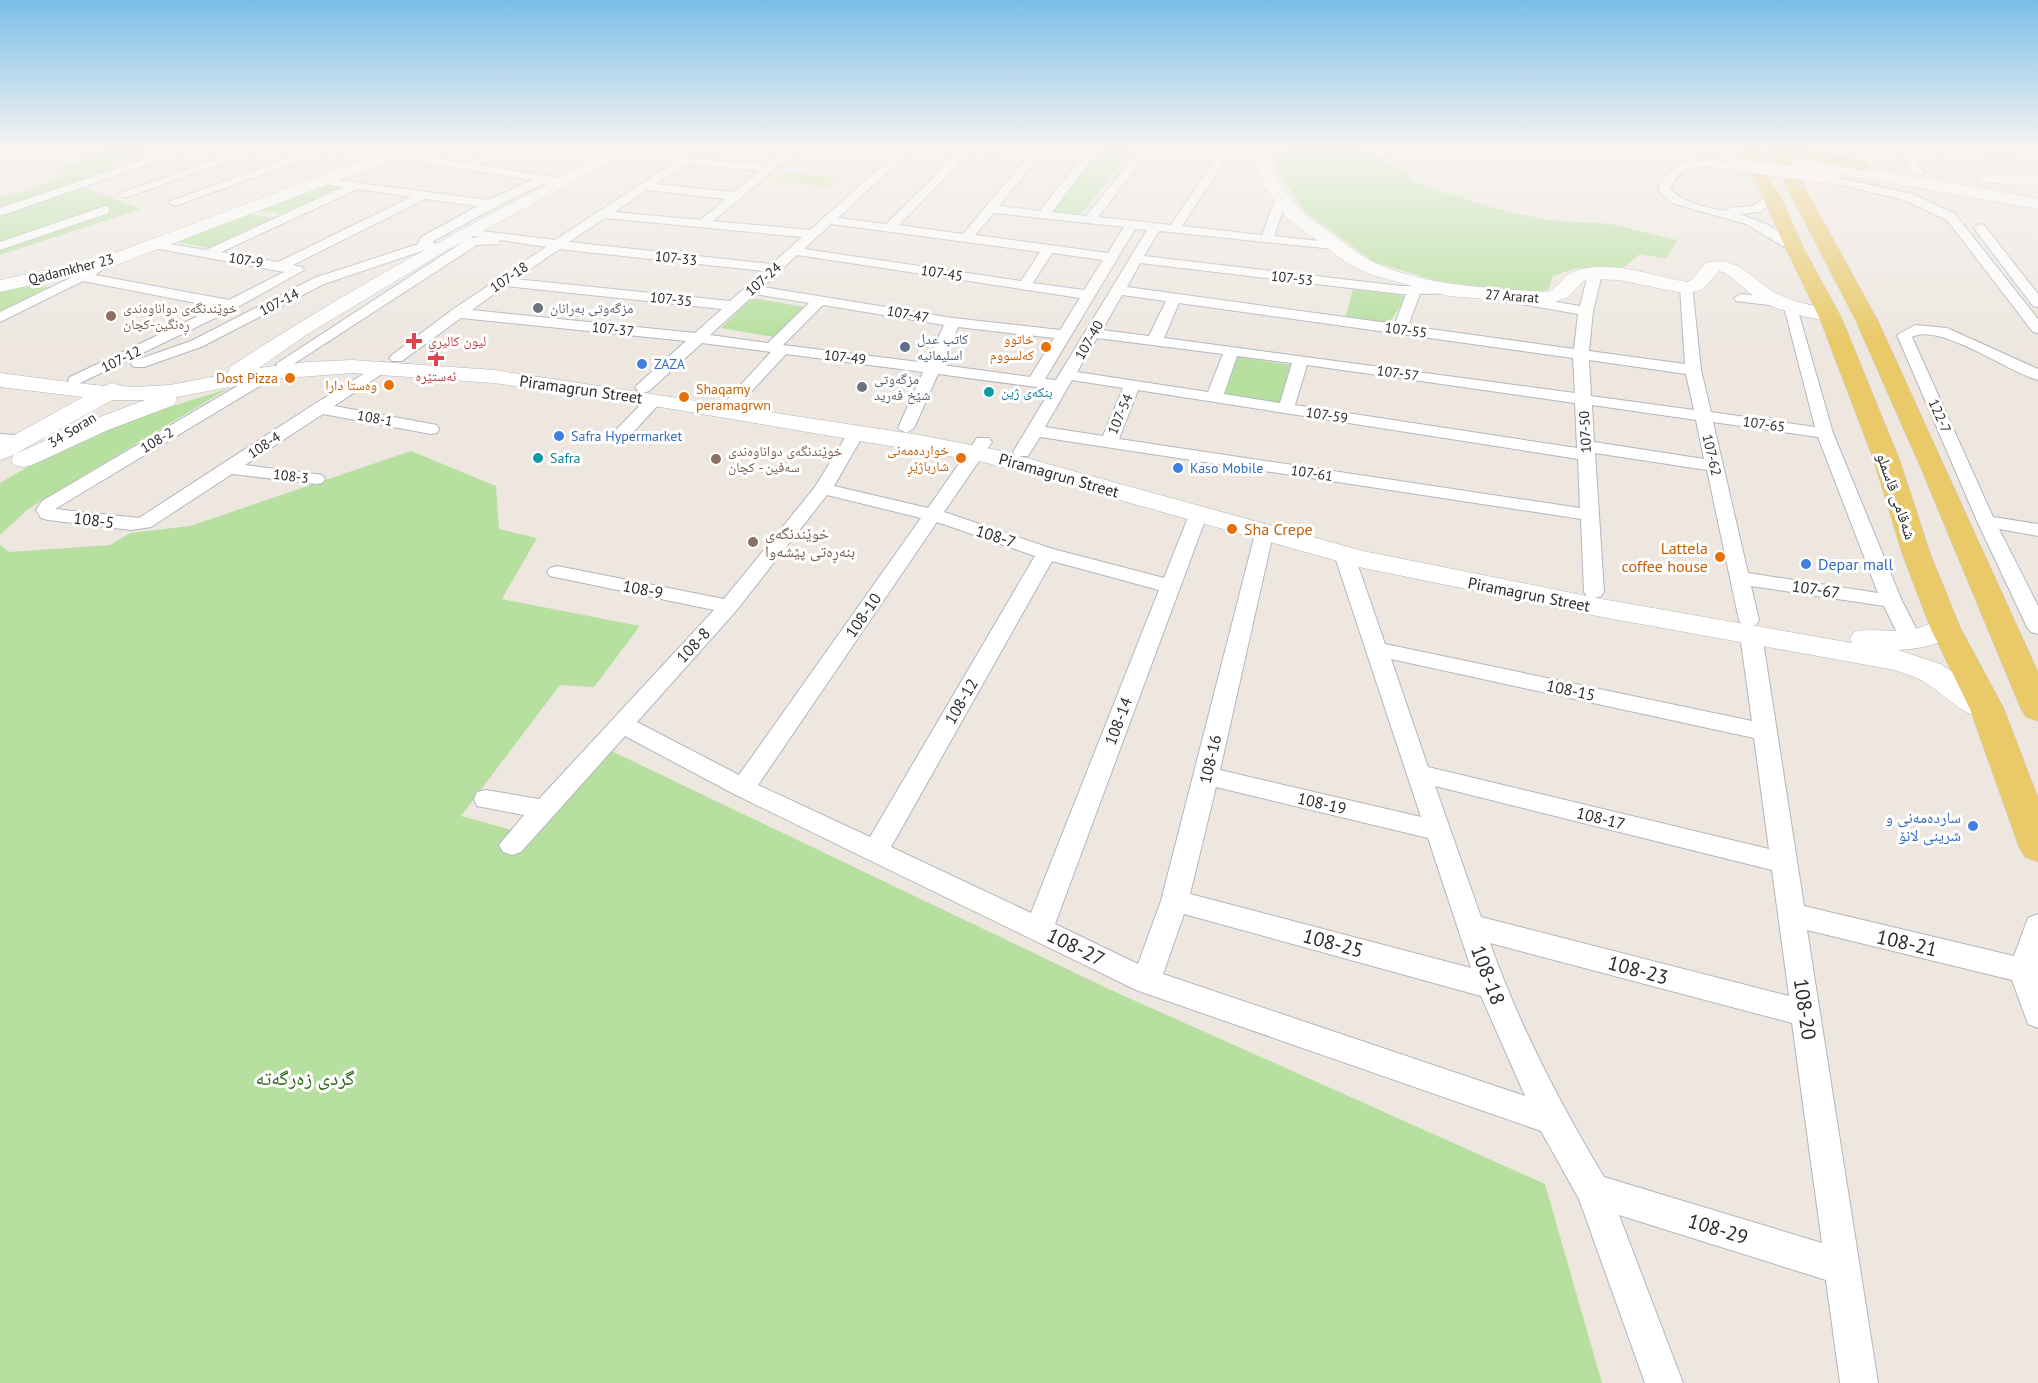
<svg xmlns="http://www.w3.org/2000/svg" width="2038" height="1383" font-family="'PT Sans','Noto Naskh Arabic',sans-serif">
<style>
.green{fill:#b7e0a0}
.pitch{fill:#c8e79c}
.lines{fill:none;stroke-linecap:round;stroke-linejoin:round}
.street-casing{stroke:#b3b6bf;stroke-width:2}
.secondary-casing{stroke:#b3b6bf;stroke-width:1}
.primary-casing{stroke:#c8c8c8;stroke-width:1}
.street{fill:#fff;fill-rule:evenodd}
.secondary{fill:#fff;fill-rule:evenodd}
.primary{fill:#e9c968;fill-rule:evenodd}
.street-bridge-casing{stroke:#b3b6bf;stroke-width:13;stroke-linecap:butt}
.street-bridge{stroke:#fff;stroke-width:12}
.worship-dot{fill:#6b7280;stroke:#fff;stroke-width:2}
.education-dot{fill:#8d6e63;stroke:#fff;stroke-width:2}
.health-dot{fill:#e0444e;stroke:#fff;stroke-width:2}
.service-dot{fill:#5c6f8a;stroke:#fff;stroke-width:2}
.food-dot{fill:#e8710a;stroke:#fff;stroke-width:2}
.shop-dot{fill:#3f7fe0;stroke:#fff;stroke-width:2}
.culture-dot{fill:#0f9aa8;stroke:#fff;stroke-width:2}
.labels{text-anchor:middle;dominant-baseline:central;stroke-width:6;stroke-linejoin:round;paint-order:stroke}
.far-street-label{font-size:14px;fill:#2c2c2c;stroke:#fff}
.far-education-label{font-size:14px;fill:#785e54;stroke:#fff;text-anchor:start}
.far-worship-label{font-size:14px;fill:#5b616d;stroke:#fff;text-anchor:start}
.far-service-label{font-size:14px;fill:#4e5e75;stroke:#fff;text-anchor:start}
.far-food-label{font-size:14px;fill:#c56008;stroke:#fff;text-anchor:end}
.far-health-label{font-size:14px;fill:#be3a42;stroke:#fff;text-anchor:start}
.far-shop-label{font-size:14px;fill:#366cbe;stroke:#fff;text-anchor:start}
.far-culture-label{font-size:14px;fill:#0d838f;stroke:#fff;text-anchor:start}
.street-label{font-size:16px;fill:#2c2c2c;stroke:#fff}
.food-label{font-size:16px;fill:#c56008;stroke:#fff;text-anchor:start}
.education-label{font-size:16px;fill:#785e54;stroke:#fff;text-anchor:start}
.shop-label{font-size:16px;fill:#366cbe;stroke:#fff;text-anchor:start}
.near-street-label{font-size:20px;fill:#2c2c2c;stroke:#fff}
.near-park-label{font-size:20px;fill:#2f671f;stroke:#fff}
</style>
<rect width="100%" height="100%" fill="#ede7e0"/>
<path class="green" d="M109 148H154L113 163 118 168 90 178 80 186 141 209 0 255V197L28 190 67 174 55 172Z
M1104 148H1134L1079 216 1051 212 1090 158Z
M1288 148H1363L1394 166 1419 184 1494 208 1547 220 1610 224 1677 240 1666 259 1640 254 1624 267 1574 269 1553 276 1548 290 1525 294 1434 280 1374 262 1304 211 1278 171 1276 160Z
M326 183 344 186 282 214 259 210Z
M246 214 273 218 208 248 176 242Z
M28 284 48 287 0 312V290Z
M1353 289 1407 296 1388 325 1345 319Z
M752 298 805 307 774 337 721 328Z
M1237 357 1292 365 1280 404 1223 396Z
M227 389 28 509 0 535V483L70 442 113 425Z
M411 451 496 486 499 529 537 538 502 599 640 626 594 687 560 685 461 816 515 831 601 746 1111 990 1545 1184 1602 1383H0V545L9 552 110 545 130 533 190 526Z"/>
<path class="pitch" d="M786 172 840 178 828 187 773 181Z"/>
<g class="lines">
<defs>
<path id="street" d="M179 148H195L0 216V208Z
M247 148H262L128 197H120L118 194Z
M315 148H348L375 154 376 156 371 159 329 150 178 205 174 206 168 202Z
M503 148H518L479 165 565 179 567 181C559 187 550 181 541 185 503 202 468 222 432 242L444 248 443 251 425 250 324 284 201 347 144 367H134L131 364 134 361 191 341 314 278 418 244 421 237 478 206 425 199 293 265 302 267 304 270 236 308 76 385 70 383 68 380 70 377 217 307 83 281 0 322V312L95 266 102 270 95 275 229 300 284 272 154 248 148 244 149 241 206 250 343 187 319 183V179L323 178 488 200 532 180 392 158 387 155 392 152 465 163ZM358 189 411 197 278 262 221 252Z
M788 148H800L713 221 810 230 902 148H913L838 218 886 224 963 148H974L899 225 963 234 1028 156 981 151 976 148H1012L1084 155 1094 148H1106L1090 161 1052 212 1086 216 1141 148H1152L1098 217 1171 225 1222 149H1230L1231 151 1182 226 1262 235 1275 200 1281 196 1287 200 1274 236 1338 243 1343 244 1344 247 1343 250 1159 231 1144 256 1401 286H1448L1455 290 1453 293 1420 294 1408 326 1574 349 1578 314 1504 301 1497 297 1504 293 1580 306 1588 274 1595 270 1602 274 1593 311 1589 351 1685 364 1680 288 1682 285H1692L1701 370 1711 412 1815 427 1784 307 1786 304H1796L1833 433 1902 601 1922 640 1919 645 1911 647 1903 645 1884 606 1751 586 1759 620 1756 625 1749 627 1742 625 1739 620 1707 470 1595 453 1604 592 1601 596 1594 598 1587 596 1584 592 1581 519 1040 437 1028 456H1016L1013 452 1051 389 938 374 914 428 906 433 898 428 923 372 786 354 739 405 733 407 725 402 771 352 702 343 649 391 643 393 635 388 637 385 686 341 461 318 402 361H392L389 358 392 355 452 310 546 247 500 240 499 244 477 245 289 367H279L276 364 469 238 480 237 466 235 464 232 466 229 555 240 673 163 613 157 609 156V152L768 165ZM1039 157 1078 162 1040 211 999 206ZM687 164 760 171 733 192 656 184ZM647 190 726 199 700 220 615 212ZM994 213 1124 227 1108 253 975 235ZM605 218 802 237 772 264 569 242ZM831 224 1040 252 1021 281 804 249ZM1135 229 1147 230 1056 380 1045 379ZM560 249 576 251 764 271 730 301 515 279ZM1052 253 1103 260 1084 290 1033 283ZM797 255 1080 298 1060 330 953 318 763 287ZM1140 263 1401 294H1406L1395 324 1127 287ZM505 286 722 309 695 333 472 310ZM755 294 809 303 768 343 710 335ZM1122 295 1166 301 1149 336 1102 330ZM1179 303 1573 358 1575 393 1164 338ZM823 305 944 325 927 363 783 345ZM958 327 1054 338 1030 377 942 365ZM1097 338 1223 354 1208 392 1077 372ZM1237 356 1292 363 1280 403 1224 394ZM1589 360 1686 374 1694 410 1591 396ZM1307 365 1575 403 1577 448 1295 405ZM1072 380 1123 388 1103 436 1045 427ZM1138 390 1578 459 1580 508 1119 439ZM1592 405 1696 420 1704 459 1594 442ZM1713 422 1818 437 1878 593 1748 573Z
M1362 148H1375L1390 157 1389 159H1381Z
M1898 148H2038V153L1912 154 1924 173 1918 176 1914 175Z
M1705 160 1736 162 1742 165C1725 178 1688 149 1670 189 1684 203 1705 207 1724 211 1733 205 1745 209 1754 205 1763 201 1766 193 1776 194V200L1760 212 1739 214 1766 224 1799 244 1800 247 1799 250H1789L1746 224 1675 204 1666 199 1658 189C1668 168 1682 162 1705 160Z
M1833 177 1912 194 1955 214 2038 319V333L2033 332 1947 220 1904 200 1829 182V178Z
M105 206 109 207V213L0 250V242Z
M1980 224 1984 225 2038 294V307L2033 306 1976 231 1974 228Z
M1741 294 1777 298 1784 302 1777 306 1736 301 1734 298Z
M1915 325 1947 328 2038 369V380C2008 372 1939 322 1912 337L1993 517 2038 524V536L1999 529 2038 606V634L2031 632 2027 627 1977 521 1897 335Z
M383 362 388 364 391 367 388 370 334 406 437 425 439 429 437 433 431 434 323 414 245 465 316 474 322 475 325 479 322 483 316 484 232 474 151 527 131 530 48 520 41 518 36 510 42 501 266 369H278L280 372 278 375 55 509 139 518 313 405Z
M654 395 660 397 662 400 660 403 626 440H614L611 436 614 432 648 397Z
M857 427 863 428 865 432 834 486 928 508 977 438H989L992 442 944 512 1053 549 1164 578 1189 515 1191 511H1205L1207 515 1055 924 1138 964 1161 901 1256 530H1270L1273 534 1220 770 1421 817 1334 554 1337 550H1351L1354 554 1385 644 1752 721 1740 635 1743 630 1751 628 1759 630 1762 635 1804 906 2014 956 2028 918 2038 914V1028L2028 1024 2012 980 1807 930 1878 1383H1840L1826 1280 1619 1215 1683 1383H1645L1579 1199 1541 1131 1136 990 734 794 625 736 521 852 512 855 503 852 499 845 524 815 477 806 474 799 477 792 486 790 539 799 714 610 550 576 547 572 550 568 557 566 724 599 815 487 851 428ZM827 495 921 518 739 775 637 722 736 611ZM937 522 1035 556 870 837 758 785ZM1052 561 1159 590 1031 913 891 847ZM1391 659 1754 738 1769 849 1428 767ZM1435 786 1772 870 1789 996 1481 917ZM1216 787 1428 838 1471 968 1190 894ZM1184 914 1481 996 1525 1096 1163 974ZM1490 943 1792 1023 1822 1243 1604 1177C1559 1102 1519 1025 1490 943Z
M0 434 30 436 33 440 30 444H0Z"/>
<path id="secondary" d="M396 148H418L415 151 111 267 0 292V280L99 259Z
M616 148H635L444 252 306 335 259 368 307 362 352 360 494 370 919 435 997 450 1363 551 1602 599 1852 643 1850 639 1854 632C1874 627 1895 634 1915 629 1931 625 1939 616 1955 620L1960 627C1948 645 1917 649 1898 650L1940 664 1998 701 2003 709 1998 717C1968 726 1943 690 1917 678 1910 675 1902 673 1895 670L1602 617 1359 567 984 462 625 401 494 383 352 373 273 379 176 397 177 400 174 405 108 430 32 465 23 467 14 465 11 460 14 455 0 460V443L83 397 0 387V373L77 383 104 386 112 383 121 386 136 387 170 385 228 374 230 367C354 285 484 217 616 148ZM112 400H145L92 420 15 454Z
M1199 148H1233L1258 153 1262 148H1281L1271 158C1285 201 1296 208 1332 234 1348 246 1363 258 1382 266 1435 287 1493 288 1548 292 1559 287 1563 276 1573 272 1608 258 1652 276 1687 282L1693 279 1705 263C1741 254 1752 283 1782 296 1800 304 1818 306 1836 311L1839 315 1836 319 1829 321C1806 317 1782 312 1761 301 1748 294 1731 273 1719 271L1703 289 1687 294 1619 280 1593 279 1583 281 1568 297 1549 304 1448 296 1369 274 1347 263 1287 218 1264 186 1256 161 1207 153Z
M1780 155 1938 180 2038 199V209L1775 163 1772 160 1775 157Z
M1988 174 2038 176V186L1982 182 1980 179 1982 176Z"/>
<path id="primary" d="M1741 148H1757L1767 176 1781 197 1803 247 1842 319 1900 461 1930 553 1960 627 2004 709 2038 798V862L2025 857 2019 847 1970 709 1930 627 1902 553 1874 461 1820 319 1785 247 1763 197 1751 176Z
M1767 148H1805L1868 163 1870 166 1862 171 1786 153 1878 321 2038 672V721L2026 717 2021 709 1920 466 1856 321Z"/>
</defs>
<use href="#street" class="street-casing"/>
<use href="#secondary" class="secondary-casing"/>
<use href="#primary" class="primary-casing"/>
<use href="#street" class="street"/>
<use href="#secondary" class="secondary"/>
<use href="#primary" class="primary"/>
<defs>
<path id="street-bridge" d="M1736 165 1833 178"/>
</defs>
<use href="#street-bridge" class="street-bridge-casing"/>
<use href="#street-bridge" class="street-bridge"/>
</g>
<linearGradient id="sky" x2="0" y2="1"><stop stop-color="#7bbee8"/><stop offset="0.43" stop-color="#f7f4f1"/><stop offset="1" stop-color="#f7f4f1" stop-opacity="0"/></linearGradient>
<rect width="2038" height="342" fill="url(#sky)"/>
<g class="worship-dot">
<circle cx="538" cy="308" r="6"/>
<circle cx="862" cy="387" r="6"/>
</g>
<g class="education-dot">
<circle cx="111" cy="316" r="6"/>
<circle cx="716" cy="459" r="6"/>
<circle cx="753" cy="542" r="6"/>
</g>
<g class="health-dot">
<path d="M411 332h6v6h6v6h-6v6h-6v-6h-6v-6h6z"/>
<path d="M433 349h6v6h6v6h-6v6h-6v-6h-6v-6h6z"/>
</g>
<circle class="service-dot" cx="905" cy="347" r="6"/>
<g class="food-dot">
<circle cx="1046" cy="347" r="6"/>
<circle cx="290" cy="378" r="6"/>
<circle cx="389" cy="385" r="6"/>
<circle cx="684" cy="397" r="6"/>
<circle cx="961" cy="458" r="6"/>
<circle cx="1232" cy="529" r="6"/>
<circle cx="1720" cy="557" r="6"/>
</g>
<g class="shop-dot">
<circle cx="642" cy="364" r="6"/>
<circle cx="559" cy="436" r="6"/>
<circle cx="1178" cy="468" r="6"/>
<circle cx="1806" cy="564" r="6"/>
<circle cx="1973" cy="826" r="6"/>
</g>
<g class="culture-dot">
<circle cx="989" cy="392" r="6"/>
<circle cx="538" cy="458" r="6"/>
</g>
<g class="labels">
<g class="far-street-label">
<text transform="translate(676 258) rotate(6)">107-33</text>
<text transform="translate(246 260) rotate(10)">107-9</text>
<text transform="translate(71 269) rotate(-14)">Qadamkher 23</text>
<text transform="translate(942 273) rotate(9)">107-45</text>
<text transform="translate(509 277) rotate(-34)">107-18</text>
<text transform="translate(1292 278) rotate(7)">107-53</text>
<text transform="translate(763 279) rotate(-42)">107-24</text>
<text transform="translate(1512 296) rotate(4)">27 Ararat</text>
<text transform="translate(671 299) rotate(6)">107-35</text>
<text transform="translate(279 302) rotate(-27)">107-14</text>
<text transform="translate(908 314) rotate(10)">107-47</text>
<text transform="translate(613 329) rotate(6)">107-37</text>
<text transform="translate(1406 330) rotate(8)">107-55</text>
<text transform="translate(1089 340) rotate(-60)">107-40</text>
<text transform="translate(845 357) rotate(7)">107-49</text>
<text transform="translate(121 359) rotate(-26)">107-12</text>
<text transform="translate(1398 373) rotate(8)">107-57</text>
<text transform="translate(1120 414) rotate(-67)">107-54</text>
<text transform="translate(1327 415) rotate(9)">107-59</text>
<text transform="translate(1940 416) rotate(66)">122-7</text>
<text transform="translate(375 418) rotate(10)">108-1</text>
<text transform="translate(1764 424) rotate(8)">107-65</text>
<text transform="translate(72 430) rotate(-32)">34 Soran</text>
<text transform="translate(1585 432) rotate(-93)">107-50</text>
<text transform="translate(157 440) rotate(-31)">108-2</text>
<text transform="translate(264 445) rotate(-34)">108-4</text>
<text transform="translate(1712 455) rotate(77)">107-62</text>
<text transform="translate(1312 473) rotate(9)">107-61</text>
<text transform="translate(291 476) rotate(7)">108-3</text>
</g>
<g class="far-education-label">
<text x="123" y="308">خوێندنگەی دواناوەندی<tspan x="123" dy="16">ڕەنگین-کچان</tspan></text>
<text x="728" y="451">خوێندنگەی دواناوەندی<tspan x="728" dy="16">سەفین - کچان</tspan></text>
</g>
<g class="far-worship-label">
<text x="550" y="308">مزگەوتی بەرانان</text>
<text x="874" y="379">مزگه‌وتی<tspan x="874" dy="16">شێخ فه‌رید</tspan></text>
</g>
<g class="far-service-label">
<text x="917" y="339">كاتب عدل<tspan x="917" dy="16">اسليمانيه</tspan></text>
</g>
<g class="far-food-label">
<text x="1034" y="339">خاتوو<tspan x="1034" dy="16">کەلسووم</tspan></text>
<text x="278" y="378">Dost Pizza</text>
<text x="377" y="385">وەستا دارا</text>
<text x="696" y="389" text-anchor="start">Shaqamy<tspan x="696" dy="16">peramagrwn</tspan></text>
<text x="949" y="450">خواردەمەنی<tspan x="949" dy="16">شارباژێڕ</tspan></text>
</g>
<g class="far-health-label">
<text x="428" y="341">ليون كاليري</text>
<text x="436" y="376" text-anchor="middle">ئەستێرە</text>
</g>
<g class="far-shop-label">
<text x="654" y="364">ZAZA</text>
<text x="571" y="436">Safra Hypermarket</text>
<text x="1190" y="468">Kaso Mobile</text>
</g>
<g class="far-culture-label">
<text x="1001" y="392">بنکەی ژین</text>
<text x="550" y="458">Safra</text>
</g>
<g class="street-label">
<text transform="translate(581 389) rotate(8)">Piramagrun Street</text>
<text transform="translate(1059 475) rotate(16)">Piramagrun Street</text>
<text transform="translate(1897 496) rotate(71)">شەقامی قاسملو</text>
<text transform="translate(94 520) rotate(7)">108-5</text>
<text transform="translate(996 536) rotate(18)">108-7</text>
<text transform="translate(643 589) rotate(11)">108-9</text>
<text transform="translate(1816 589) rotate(9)">107-67</text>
<text transform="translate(1529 594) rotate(11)">Piramagrun Street</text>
<text transform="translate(863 615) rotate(-55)">108-10</text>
<text transform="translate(693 645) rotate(-47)">108-8</text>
<text transform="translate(1571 690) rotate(12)">108-15</text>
<text transform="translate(961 701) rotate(-60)">108-12</text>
<text transform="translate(1118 721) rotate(-69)">108-14</text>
<text transform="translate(1210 759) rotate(-77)">108-16</text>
<text transform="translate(1322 803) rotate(13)">108-19</text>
<text transform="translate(1601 818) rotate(14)">108-17</text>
</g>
<g class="food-label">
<text x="1244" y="529">Sha Crepe</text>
<text x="1708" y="548" text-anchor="end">Lattela<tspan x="1708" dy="18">coffee house</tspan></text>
</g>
<g class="education-label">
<text x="765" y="533">خوێندنگەی<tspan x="765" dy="18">بنەڕەتی پێشەوا</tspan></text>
</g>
<g class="shop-label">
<text x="1818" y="564">Depar mall</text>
<text x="1961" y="817" text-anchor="end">ساردەمەنی و<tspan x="1961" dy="18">شرینی لانۆ</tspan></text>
</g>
<g class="near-street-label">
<text transform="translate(1333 943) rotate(15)">108-25</text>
<text transform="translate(1907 943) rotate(13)">108-21</text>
<text transform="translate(1076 947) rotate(26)">108-27</text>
<text transform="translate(1638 970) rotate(15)">108-23</text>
<text transform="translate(1488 975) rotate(69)">108-18</text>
<text transform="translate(1805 1009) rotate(82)">108-20</text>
<text transform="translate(1718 1229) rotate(17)">108-29</text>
</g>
<g class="near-park-label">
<text x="305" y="1078">گردی زەرگەتە</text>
</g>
</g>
</svg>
